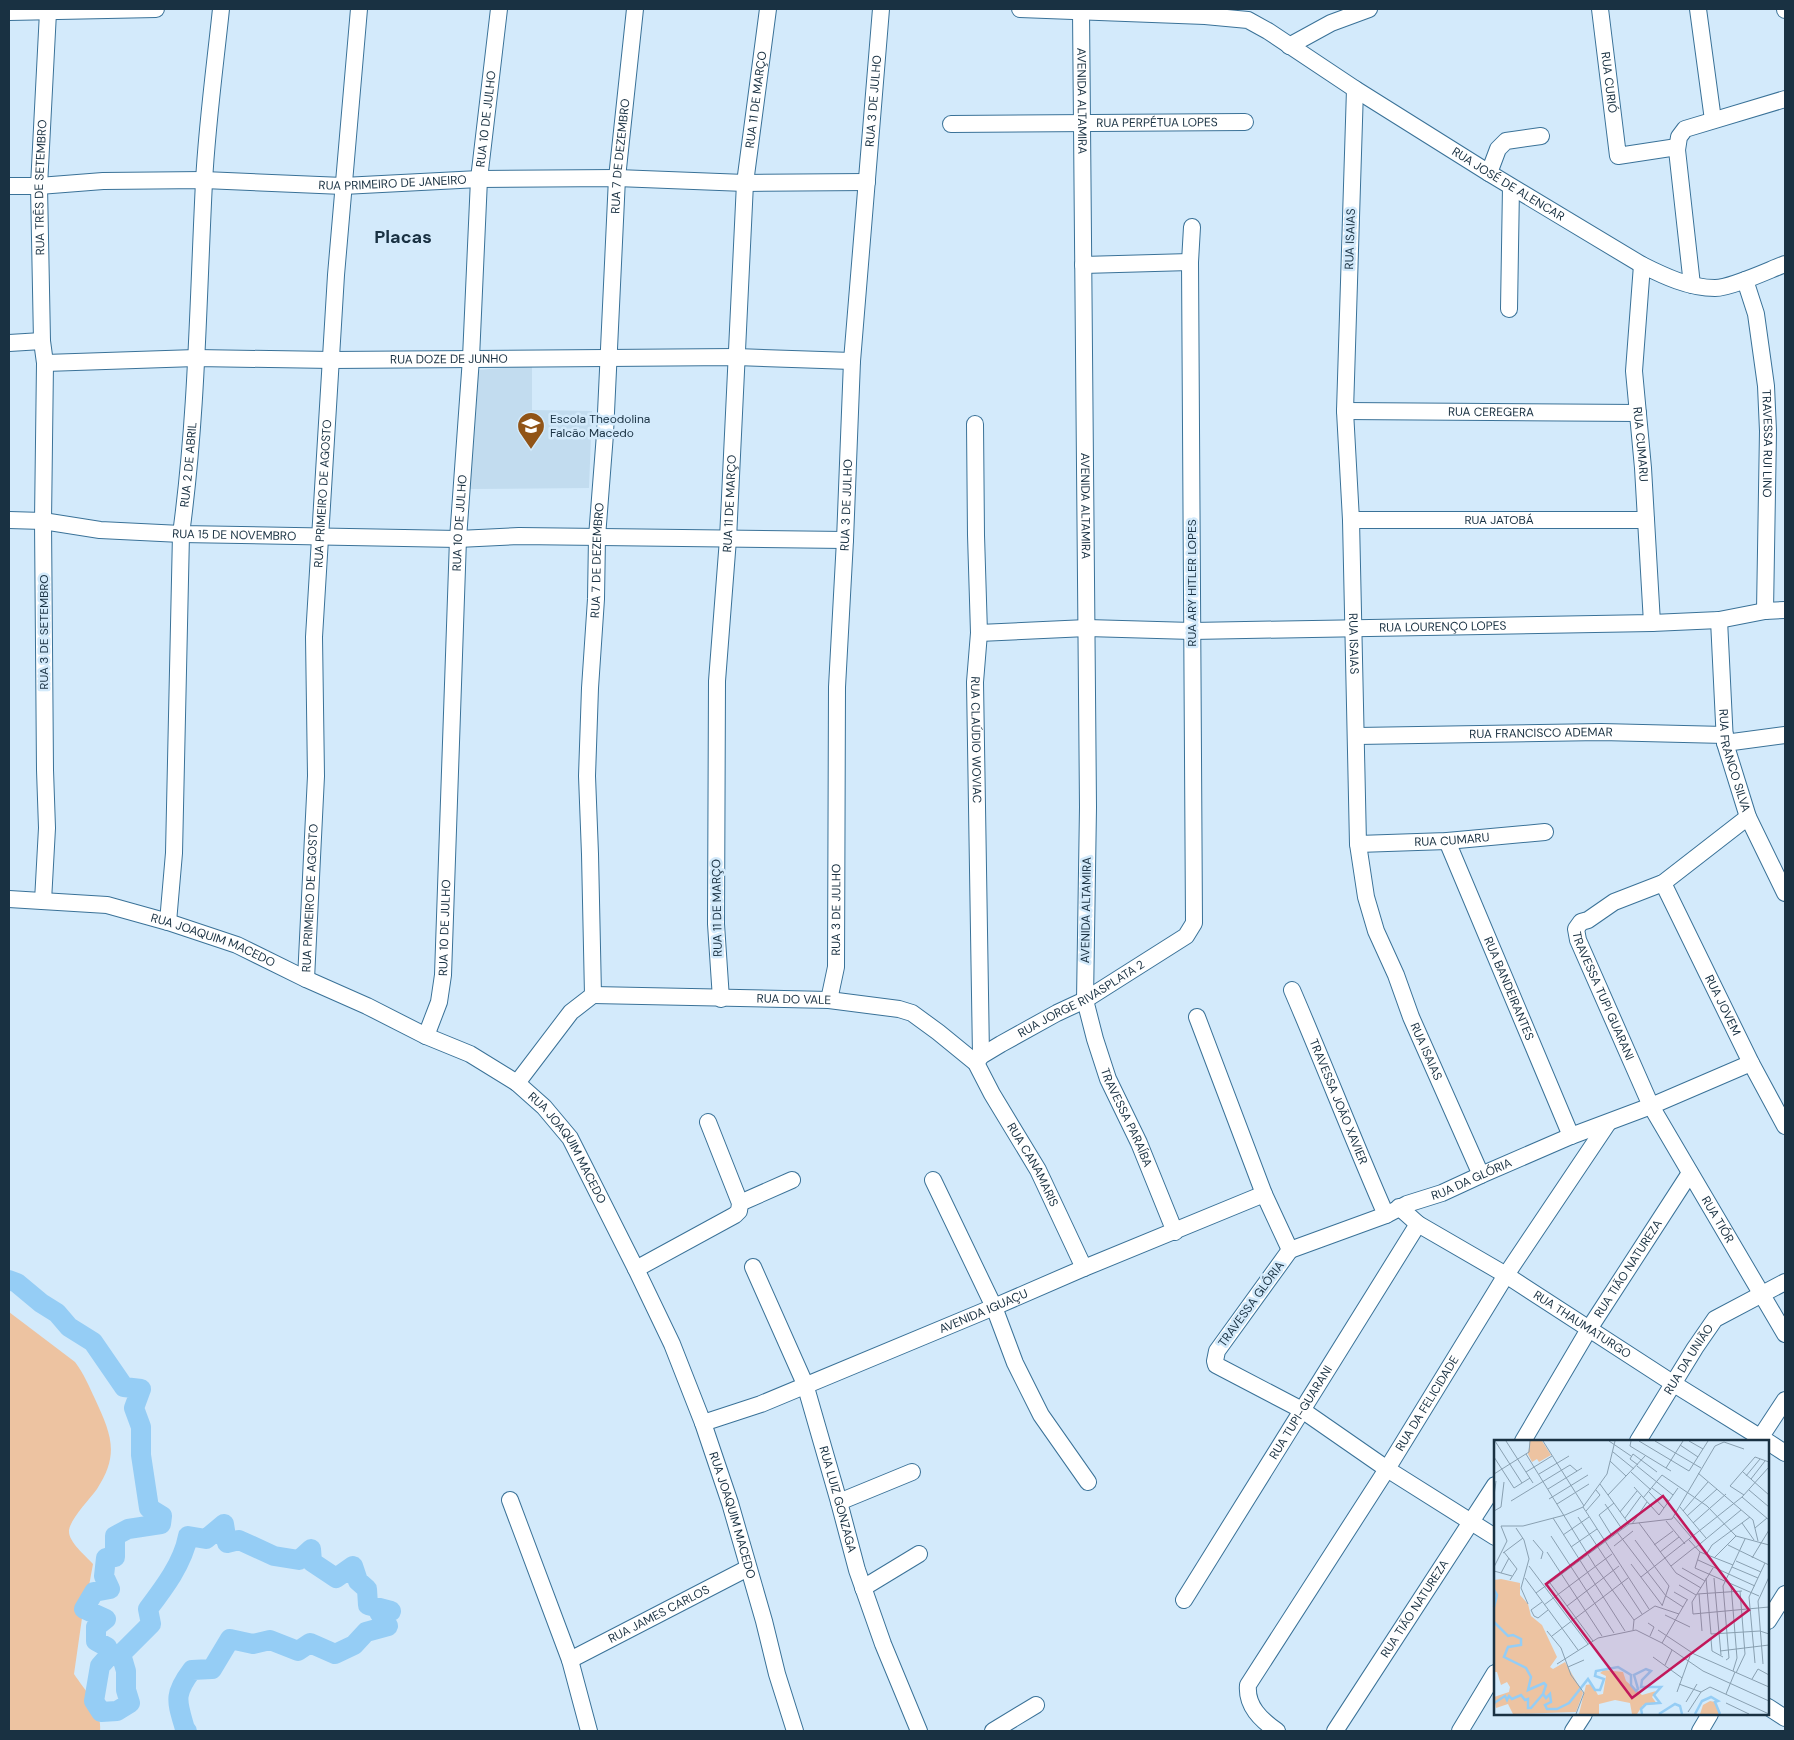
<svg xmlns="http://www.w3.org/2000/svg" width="1794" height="1740" font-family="'DM Sans',sans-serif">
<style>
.built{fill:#c2dcef}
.green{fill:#edc3a1}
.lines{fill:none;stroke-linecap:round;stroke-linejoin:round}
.river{stroke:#95cdf5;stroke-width:20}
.minor-casing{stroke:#3a7298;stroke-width:18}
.minor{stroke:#fff;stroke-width:16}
.labels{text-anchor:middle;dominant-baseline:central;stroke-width:5;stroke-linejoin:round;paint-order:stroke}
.street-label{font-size:12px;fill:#193142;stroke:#d3eafb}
.poi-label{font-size:12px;fill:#193142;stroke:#d3eafb;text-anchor:start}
.district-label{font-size:18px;font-weight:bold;fill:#193142;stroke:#d3eafb}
.inset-river{fill:none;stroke:#95cdf5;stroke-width:2.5}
.inset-road{fill:none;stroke:#89a0b1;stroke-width:1}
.view{fill:#c2185b;fill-opacity:0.15;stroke:#c2185b;stroke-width:2.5}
.inset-edge{fill:none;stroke:#193142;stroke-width:2.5}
</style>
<rect width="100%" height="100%" fill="#d3eafb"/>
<path class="built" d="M532 366V410L592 411 589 488 469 489 477 370Z"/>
<path class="green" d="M9 1312 75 1362C84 1374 89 1386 95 1399 111 1434 120 1454 97 1489 89 1500 71 1518 69 1530 68 1542 85 1555 93 1564L88 1591 84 1604 74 1674C86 1692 102 1708 100 1731H9Z"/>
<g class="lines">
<path class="river" d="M9 1280 17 1283 41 1303 57 1313 69 1327 93 1342 124 1387 141 1389 134 1408 141 1427V1455L149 1508 162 1516 161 1524 128 1529 115 1536V1557L106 1558 104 1576 110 1589 94 1592 84 1609 106 1619 96 1627V1641L107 1647 108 1657 100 1666 94 1701 101 1712 117 1711 130 1703 126 1690V1671L121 1654 151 1624 148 1609C164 1588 183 1563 188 1536L206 1539 224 1524 227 1543 239 1540 274 1556 299 1560 311 1549 312 1562 336 1578 353 1566 358 1581 367 1589 368 1605 391 1611 379 1612 388 1626 366 1632 354 1645 335 1654 310 1643 298 1651 270 1640 253 1644 230 1639 212 1669 192 1670C173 1695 177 1701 185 1729L187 1731"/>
<defs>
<g id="minor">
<path id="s1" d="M1020 9 1205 16 1248 20 1268 31 1355 89 1489 173 1642 265C1664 276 1689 288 1715 288 1731 288 1769 270 1785 264"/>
<path id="s2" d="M1600 9 1618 156 1677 147"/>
<path d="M1698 9 1713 120"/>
<path d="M1785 9V10"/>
<path id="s3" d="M1081 11 1088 807 1085 1000 1095 1039 1108 1079 1139 1143 1175 1232"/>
<path d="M9 12 156 9"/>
<path d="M1289 46 1331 23 1369 9"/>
<path id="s4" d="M1355 89 1345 411 1351 520 1358 844 1366 897 1376 931 1396 975 1411 1017 1481 1175"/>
<path id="s5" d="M951 124 1245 122"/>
<path d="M1489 173 1498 149 1506 141 1541 136"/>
<path id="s6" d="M9 186H39L103 181 204 180 343 186 479 179 617 178 745 183 867 182"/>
<path d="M1083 265 1190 262"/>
<path id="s7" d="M1642 265 1634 371 1643 468 1652 623"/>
<path id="s8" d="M1745 280 1756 314 1766 386 1768 431 1765 611"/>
<path d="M1692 285 1677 150 1679 137 1685 129 1785 99"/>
<path d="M1509 309 1511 187"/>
<path d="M9 343 42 341"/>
<path id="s9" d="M45 363 196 358 332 360 736 357 852 361"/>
<path id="s10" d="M1345 411 1638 413"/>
<path id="s11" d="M975 424 976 535 979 633 975 682 981 1056"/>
<path id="s12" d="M9 520 43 521 100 530 181 534 458 539 519 536 845 540"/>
<path id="s13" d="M1351 520H1646"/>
<path id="s14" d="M1719 620 1725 743 1748 817 1785 893"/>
<path id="s15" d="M979 633 1087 628 1192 631 1652 623 1719 620 1765 611 1785 610"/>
<path id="s16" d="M1357 736 1601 732 1725 735"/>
<path d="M1725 743 1785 735"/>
<path id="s17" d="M1748 817 1663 883 1614 902 1588 920 1581 922 1576 929 1578 940 1651 1106 1785 1334"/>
<path id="s18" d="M1447 841 1571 1136"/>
<path id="s19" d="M1358 844 1447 841 1545 832"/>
<path id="s20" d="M1663 883 1751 1063 1785 1126"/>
<path id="s21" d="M9 899 107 905 168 922 237 945 306 979 367 1006 426 1036 470 1054 517 1083 544 1107 570 1138 636 1269 672 1344 703 1423 730 1503 764 1621 777 1674 795 1731"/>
<path id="s22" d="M43 901 47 828 45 770 43 521 45 363 42 341 39 186 48 12"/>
<path id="s23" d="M168 922 174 853 181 534C197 417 198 300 204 182 207 124 215 66 221 9"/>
<path id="s24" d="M306 979 316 776 314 637 336 275 359 9"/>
<path id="s25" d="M1292 990C1324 1064 1353 1140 1386 1215"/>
<path id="s26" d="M593 995 590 854 587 776 590 688 596 599 597 537 605 434 617 178 635 9"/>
<path id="s27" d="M593 995 829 1000 899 1009 912 1013 938 1032 976 1063 992 1094 1038 1170 1084 1268"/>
<path id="s28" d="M721 999 716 924 717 681 728 539 745 183 768 9"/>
<path id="s29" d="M829 1000 836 967 837 687 845 540 852 361 881 9"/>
<path d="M1197 1017 1264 1194 1290 1250"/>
<path id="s30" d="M426 1036 439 1002 443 975 458 539 471 358 479 179 499 9"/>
<path id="s31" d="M976 1063 981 1056 1001 1044 1057 1013 1085 1000 1186 936 1194 923 1190 262 1192 227"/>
<path d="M517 1083 571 1012 593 995"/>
<path d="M933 1180 994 1307 1015 1363 1041 1415 1088 1482"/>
<path d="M740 1203 792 1180"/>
<path id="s32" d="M1399 1207 1418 1224 1506 1275 1674 1384 1766 1441"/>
<path id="s33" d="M1290 1250 1386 1215 1407 1204 1442 1193 1481 1175 1571 1136 1651 1106 1751 1063"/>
<path d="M1290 1250 1217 1351 1215 1361 1216 1365 1302 1410 1387 1469 1495 1537"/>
<path id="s34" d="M753 1267 805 1384 839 1502 857 1570 883 1644 919 1731"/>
<path d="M636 1269 735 1215 739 1211 740 1203 708 1122"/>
<path id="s35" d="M703 1423 761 1404 994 1307 1084 1268 1264 1194"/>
<path id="s36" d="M1523 1441 1589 1329 1690 1173"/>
<path id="s37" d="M1638 1441 1695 1348 1715 1319 1785 1282"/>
<path d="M1758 1441 1785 1400"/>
<path d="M1768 1442 1785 1453"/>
<path d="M510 1500 570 1660 589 1731"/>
<path d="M839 1502 912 1472"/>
<path d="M863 1588 919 1554"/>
<path id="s38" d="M1184 1600 1418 1224"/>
<path d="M1768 1621 1785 1594"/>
<path id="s39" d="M570 1660 748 1568"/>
<path d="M1768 1707 1785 1718"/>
<path d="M993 1731 1036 1705"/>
<path id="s40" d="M1277 1731C1261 1720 1246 1706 1248 1685L1387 1469 1506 1275 1608 1123"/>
<path id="s41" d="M1335 1731 1495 1485"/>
<path d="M1460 1731 1495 1673"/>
<path d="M1573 1731 1584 1714"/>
<path d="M1700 1731 1710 1714"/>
</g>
</defs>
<use href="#minor" class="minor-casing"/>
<use href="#minor" class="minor"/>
</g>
<defs>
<symbol id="school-pin" viewBox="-11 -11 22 30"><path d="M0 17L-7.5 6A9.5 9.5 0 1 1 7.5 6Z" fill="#915417" stroke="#d3eafb"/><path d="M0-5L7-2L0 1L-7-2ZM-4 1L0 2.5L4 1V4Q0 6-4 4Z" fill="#fff"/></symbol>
</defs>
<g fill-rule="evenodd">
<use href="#school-pin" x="515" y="410" width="32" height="43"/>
</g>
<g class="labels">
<g class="street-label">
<text stroke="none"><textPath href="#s2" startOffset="74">RUA CURIÓ</textPath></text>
<text stroke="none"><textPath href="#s28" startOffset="901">RUA 11 DE MARÇO</textPath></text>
<text stroke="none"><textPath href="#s3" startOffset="90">AVENIDA ALTAMIRA</textPath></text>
<text stroke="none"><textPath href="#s29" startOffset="901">RUA 3 DE JULHO</textPath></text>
<text stroke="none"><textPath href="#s30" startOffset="921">RUA 10 DE JULHO</textPath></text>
<text stroke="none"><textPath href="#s5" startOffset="206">RUA PERPÉTUA LOPES</textPath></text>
<text stroke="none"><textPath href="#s26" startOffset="840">RUA 7 DE DEZEMBRO</textPath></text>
<text stroke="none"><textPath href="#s6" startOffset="384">RUA PRIMEIRO DE JANEIRO</textPath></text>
<text stroke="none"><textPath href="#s1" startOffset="536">RUA JOSÉ DE ALENCAR</textPath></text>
<text stroke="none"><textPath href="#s22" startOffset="714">RUA TRÊS DE SETEMBRO</textPath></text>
<text transform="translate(1350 239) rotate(-88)">RUA ISAIAS</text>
<text stroke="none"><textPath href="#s9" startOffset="404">RUA DOZE DE JUNHO</textPath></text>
<text stroke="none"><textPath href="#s10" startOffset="146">RUA CEREGERA</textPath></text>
<text stroke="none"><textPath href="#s7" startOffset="180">RUA CUMARU</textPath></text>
<text stroke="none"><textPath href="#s8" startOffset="166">TRAVESSA RUI LINO</textPath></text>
<text stroke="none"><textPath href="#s23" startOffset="458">RUA 2 DE ABRIL</textPath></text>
<text stroke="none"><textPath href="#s24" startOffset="486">RUA PRIMEIRO DE AGOSTO</textPath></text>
<text stroke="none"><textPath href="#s28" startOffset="496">RUA 11 DE MARÇO</textPath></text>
<text stroke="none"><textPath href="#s29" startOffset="496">RUA 3 DE JULHO</textPath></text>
<text stroke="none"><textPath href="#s3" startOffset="495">AVENIDA ALTAMIRA</textPath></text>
<text stroke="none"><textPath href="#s13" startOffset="148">RUA JATOBÁ</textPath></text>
<text stroke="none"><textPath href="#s30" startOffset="516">RUA 10 DE JULHO</textPath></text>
<text stroke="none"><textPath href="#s12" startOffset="226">RUA 15 DE NOVEMBRO</textPath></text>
<text stroke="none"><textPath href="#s26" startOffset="435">RUA 7 DE DEZEMBRO</textPath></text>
<text transform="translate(1192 583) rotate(-90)">RUA ARY HITLER LOPES</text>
<text stroke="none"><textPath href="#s15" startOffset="464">RUA LOURENÇO LOPES</textPath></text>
<text transform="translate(44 632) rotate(-90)">RUA 3 DE SETEMBRO</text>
<text stroke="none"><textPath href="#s4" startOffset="555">RUA ISAIAS</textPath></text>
<text stroke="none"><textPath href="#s16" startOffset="184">RUA FRANCISCO ADEMAR</textPath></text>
<text stroke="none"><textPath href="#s11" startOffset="316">RUA CLAÚDIO WOVIAC</textPath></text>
<text stroke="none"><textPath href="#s14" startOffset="142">RUA FRANCO SILVA</textPath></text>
<text stroke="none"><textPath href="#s19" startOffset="94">RUA CUMARU</textPath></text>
<text stroke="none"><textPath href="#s24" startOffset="81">RUA PRIMEIRO DE AGOSTO</textPath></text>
<text transform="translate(717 908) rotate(-91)">RUA 11 DE MARÇO</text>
<text stroke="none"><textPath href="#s29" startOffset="91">RUA 3 DE JULHO</textPath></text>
<text transform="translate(1086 910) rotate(-89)">AVENIDA ALTAMIRA</text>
<text stroke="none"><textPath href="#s30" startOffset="111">RUA 10 DE JULHO</textPath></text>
<text stroke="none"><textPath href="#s21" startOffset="210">RUA JOAQUIM MACEDO</textPath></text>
<text stroke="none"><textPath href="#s18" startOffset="160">RUA BANDEIRANTES</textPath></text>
<text stroke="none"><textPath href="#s17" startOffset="280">TRAVESSA TUPI GUARANI</textPath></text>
<text stroke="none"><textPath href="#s31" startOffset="124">RUA JORGE RIVASPLATA 2</textPath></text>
<text stroke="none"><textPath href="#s27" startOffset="201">RUA DO VALE</textPath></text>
<text stroke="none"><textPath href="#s20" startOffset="136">RUA JOVEM</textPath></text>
<text stroke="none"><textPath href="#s4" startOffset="975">RUA ISAIAS</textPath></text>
<text stroke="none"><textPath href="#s25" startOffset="121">TRAVESSA JOÃO XAVIER</textPath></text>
<text stroke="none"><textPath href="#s3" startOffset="1114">TRAVESSA PARAÍBA</textPath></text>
<text stroke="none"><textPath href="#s21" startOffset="630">RUA JOAQUIM MACEDO</textPath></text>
<text stroke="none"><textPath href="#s27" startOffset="518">RUA CANAMARIS</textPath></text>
<text stroke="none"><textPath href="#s33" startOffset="195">RUA DA GLÓRIA</textPath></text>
<text stroke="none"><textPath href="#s17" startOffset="532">RUA TIÓR</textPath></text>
<text stroke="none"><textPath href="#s36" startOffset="202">RUA TIÃO NATUREZA</textPath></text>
<text transform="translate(1251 1304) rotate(-54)">TRAVESSA GLÓRIA</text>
<text stroke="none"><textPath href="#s35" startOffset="302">AVENIDA IGUAÇU</textPath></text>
<text stroke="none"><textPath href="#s32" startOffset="218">RUA THAUMATURGO</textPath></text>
<text stroke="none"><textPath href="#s37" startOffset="96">RUA DA UNIÃO</textPath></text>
<text stroke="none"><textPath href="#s40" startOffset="391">RUA DA FELICIDADE</textPath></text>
<text stroke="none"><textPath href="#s38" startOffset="221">RUA TUPI-GUARANI</textPath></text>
<text stroke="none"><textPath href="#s34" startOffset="248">RUA LUIZ GONZAGA</textPath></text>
<text stroke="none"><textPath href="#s21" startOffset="1035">RUA JOAQUIM MACEDO</textPath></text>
<text stroke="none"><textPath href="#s41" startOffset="146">RUA TIÃO NATUREZA</textPath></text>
<text stroke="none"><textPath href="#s39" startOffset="100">RUA JAMES CARLOS</textPath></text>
</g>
<g class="poi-label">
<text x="550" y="419">Escola Theodolina<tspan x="550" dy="14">Falcão Macedo</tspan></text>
</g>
<g class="district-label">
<text x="403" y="237">Placas</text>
</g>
</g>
<g transform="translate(1494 1440)">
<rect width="275" height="275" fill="#d3eafb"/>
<path d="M36 1H48L57 15 45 22 43 19 38 22 34 14ZM7 139 26 143V155L34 164 37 176 48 185 63 217 56 227 59 229 71 222 89 253 82 272 19 274 14 264 2 268 0 257 15 252 16 247 13 242 7 245 3 232H0V140ZM110 230 129 232 132 241 148 255 162 251 158 257 163 264 149 265 143 274H138L136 263 121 260 105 264V274H85L92 245 98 244 104 255 109 254 112 236 106 233ZM216 261 221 262 225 274H206L209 265Z" fill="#edc3a1"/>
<path class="inset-river" d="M0 150 3 155 0 167M0 182 14 196 19 195 27 199V205L14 207 10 217 32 228 37 237 34 250 50 243 52 245 49 254 52 258 56 254 57 262 51 265 53 269H63L75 263 94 239 101 250H106L110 239 101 236 102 231 124 227 137 235V245L142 251 144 249 140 235 152 229 157 231 148 240 147 247H167L160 255 166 263 152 264 147 269 148 274M0 263 11 256 13 260 15 256 18 259 27 255 31 260 34 259V268H37L49 254M165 274 181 264 186 266 188 274M201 274 208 261 217 257 224 261 221 262 226 274"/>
<path class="inset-road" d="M1 1 28 43M12 1 39 43M49 1 90 66M115 1 137 16M137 1 136 6 177 31M145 1 195 31 214 1M161 1 207 28M195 1 209 9M186 5 204 17M119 12 140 29M32 14 101 126 140 180 139 190M0 17 20 48 36 38M116 21 132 36M144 25 136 19 139 14 163 32M143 26 179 55M172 28 189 1M32 32 58 16M137 32 157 50M249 32 275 55M204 33 259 80 264 101M0 34 35 12 36 1M45 34 75 16M252 36 266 19M257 39 271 21M106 44 135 84M140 47 165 75 184 48M158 48 175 61M54 49 88 28M255 50 275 67M155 52 170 68M114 55 152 15M250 55 236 46 261 17 275 22M0 56 2 41M248 57 275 80M149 58 168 35 213 66 242 96 275 105M55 59 94 35M17 61 76 25 83 31M63 64 95 44M111 64 128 89M89 67 155 169M186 67 212 98M0 71 7 67 10 42M92 71 106 55 102 50M189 71 214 42M126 72 143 51M193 76 223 49M84 77 148 174M180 77 197 97M59 78 131 191M131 78 147 56M172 81 191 104M145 83 182 133 207 148M199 83 232 54M248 83 260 100M138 84 153 62M7 86H29L71 75 89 67 113 34 121 1M22 88 30 100 35 119 27 148 34 164M261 88 273 78M123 92 172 156 189 167M69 95 95 77M57 96 120 193M118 96 105 75 120 63M39 100 49 112 47 119M141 100 175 146 168 166M195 100 206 112 239 125M160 105 179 91M234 105 275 125M120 106 139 91M77 107 103 89M201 108 247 70M10 112 23 129 16 140M53 112 108 196M166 112 185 97M206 112 201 128 265 156M9 113 29 98M212 115 218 105 256 77M220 118 242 96M258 118 275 90M204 120 261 146M242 121 267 132M137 124 168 165M35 126 94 204M177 126 201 107M0 127 13 101 7 86M238 127 264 138M188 128 211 141M0 131 18 136M7 133 15 118M147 137 248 57 275 27M31 138 84 210M212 138 217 194 266 191 275 194M220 138 227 215M56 143 99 201M185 145 202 155M237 145 243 218 239 231M180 152 194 160M42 153 135 84 178 79 221 6 230 2 250 9M203 154 248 151M205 154 208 191M275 156V181M48 162 37 170 40 176 44 178 54 170M198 162 199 174 275 167M198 162 219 128M50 165 118 114M73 166 125 126M171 175 196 187M140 180 161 166 185 174M154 183 160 187 156 196M164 190 200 214 275 247M53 191 67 208 77 235 90 253 82 274M58 196 134 138M217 199 218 211 229 217M168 203 193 160M226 211 275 205M159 217 188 238M232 220 235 218 229 146 251 99M261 223 255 157 271 123M63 224 104 198 142 190 168 203 209 231 275 261M269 224 264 161 275 137M171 225 178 210M74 227 90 220M242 233 251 214 246 151M258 239 264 229 275 235M185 244 207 252M183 252 196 216M232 254 241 232M192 262 203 244M232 263 255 274M194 272 207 252 216 247 275 274"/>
<path class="view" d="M169 56 255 170 138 258 52 144Z"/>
<rect width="275" height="275" class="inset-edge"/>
</g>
<rect width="1794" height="1740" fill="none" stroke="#193142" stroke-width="20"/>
</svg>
